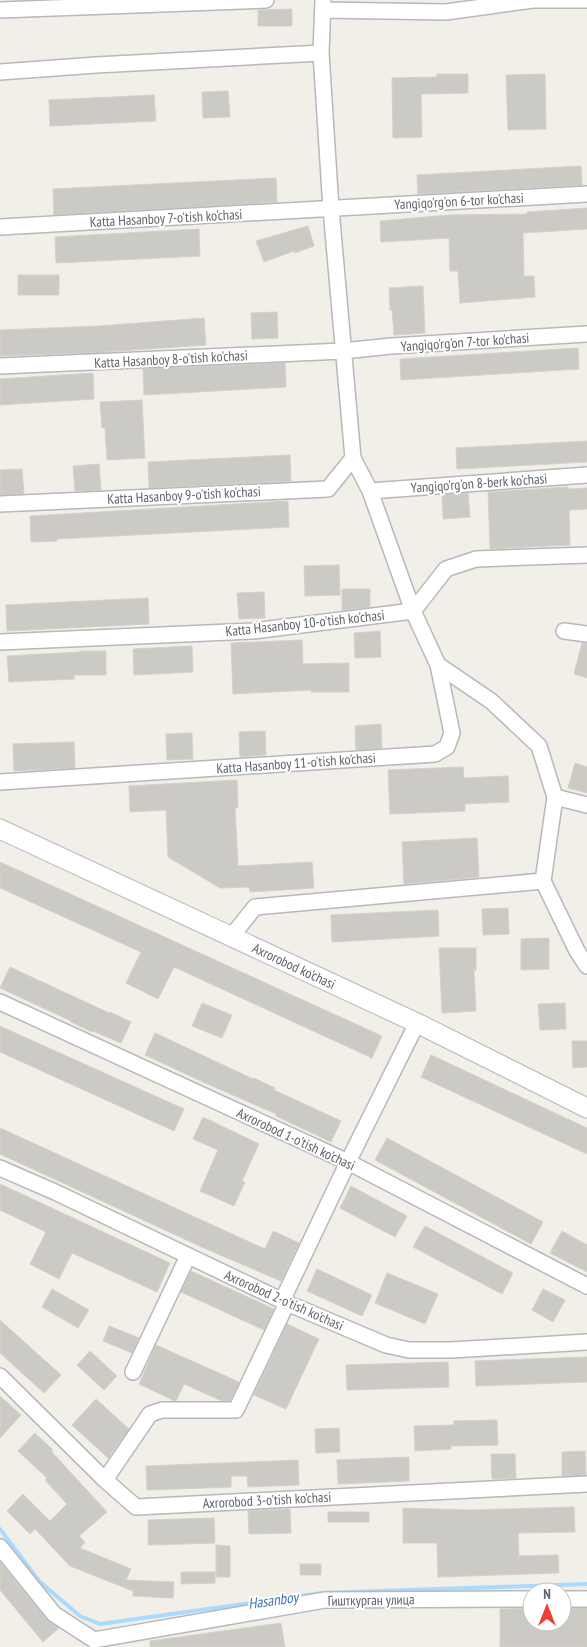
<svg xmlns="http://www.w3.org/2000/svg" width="587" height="1647" font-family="'PT Sans Narrow',sans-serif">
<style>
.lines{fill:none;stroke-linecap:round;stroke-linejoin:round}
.stream{stroke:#aadaff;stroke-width:4}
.building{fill:#cccac5;stroke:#d6d1c6}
.minor-casing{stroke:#b5b8bc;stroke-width:18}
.tertiary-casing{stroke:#b5b8bc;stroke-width:21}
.minor{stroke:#fff;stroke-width:15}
.tertiary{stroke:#fff;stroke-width:19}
.labels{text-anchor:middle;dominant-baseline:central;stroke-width:4;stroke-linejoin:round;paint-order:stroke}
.street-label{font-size:14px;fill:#5f6368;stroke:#fff}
.water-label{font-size:15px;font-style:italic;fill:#4174aa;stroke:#fff}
</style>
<rect width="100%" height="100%" fill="#f1efe8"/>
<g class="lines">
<path class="stream" d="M0 1529 39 1581 80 1616 100 1624 322 1593 587 1584"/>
</g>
<path class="building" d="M292 9V26H258V10Z
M437 74H468V93L421 94 422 137 393 138 392 78 437 77Z
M545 74 546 129 508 130 506 75Z
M228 91 230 117 203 118 202 92Z
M154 95 156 121 50 126 49 100Z
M581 166 582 185 418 194 417 175Z
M276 178 277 202 54 215 53 189Z
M587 208V229L523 233 524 276H534L535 297 460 303 458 271H450L449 238 381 242 380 221 449 215 527 214V212Z
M308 226 314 246 295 253 294 251 264 262 256 241Z
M199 229 200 256 56 263 55 237Z
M18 275H59V295H18Z
M423 286 425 333 394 335 392 310H390L389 288Z
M277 312 278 338 252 339 251 313Z
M204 318 206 345 89 353 0 356V330L100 326Z
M578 348 579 369 401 380 400 359Z
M285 363 286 387 144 395 143 369Z
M93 373 94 399 0 405V379Z
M142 400 145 458 107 460 105 428H102L100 402Z
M587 441V462L457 469 456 448Z
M290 455 291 481 149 488 148 462Z
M99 464 101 490 75 491 73 466Z
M22 469 24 494 0 495V470Z
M568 487V489L587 488V509L569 510 570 545 490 549 488 492Z
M468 493 470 517 443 519 442 495Z
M288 501 289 527 57 539V541L31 542 30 516Z
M339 565 340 595 305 596 304 566Z
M342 589H370V607L342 610Z
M264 592 265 618 239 619 237 593Z
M148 598 149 624 7 631 6 605Z
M380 631 381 657 355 658 354 633Z
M302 640 303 664 349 663V692H311V690L233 694 231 643Z
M582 643H587V678L574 674Z
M192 646 193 672 134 675 133 649Z
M80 651H106V675H74V679L9 682 7 656 80 652Z
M381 724 382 748 356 750 355 726Z
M265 731 266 755 240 757 239 732Z
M192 733 193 759 167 760 166 734Z
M74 742 75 768 14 771 13 744Z
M575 763 587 767V793L568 788Z
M463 767 464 778 508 776 509 802 465 804V811L390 814 388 770Z
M237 780 238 807 235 808 238 866 312 862 314 888 250 892 249 887 220 888 168 857 166 810 130 812 129 786Z
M477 838 479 877 404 884 402 842Z
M0 862 382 1036 372 1058 174 967 158 999 126 983 141 952 0 888Z
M508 908 509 934 483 935 482 909Z
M438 910 439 936 332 942 331 915Z
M549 938V969L521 970V939Z
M439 948H476V970H474L476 1011 442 1013Z
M10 967 109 1013 110 1012 131 1022 121 1043 93 1031 92 1032 71 1022V1021L0 988Z
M202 1003 232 1015 222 1038 192 1026Z
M565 1003 566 1029 540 1030 538 1004Z
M0 1026 184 1109 174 1131 0 1052Z
M155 1033 253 1079 254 1078 275 1088 274 1090 341 1121 331 1142 276 1116V1114L203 1082 145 1055Z
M572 1041H587V1067L573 1068Z
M431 1055 587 1128V1154L421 1077Z
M203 1117 259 1144 242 1181 245 1182 234 1206 200 1191 218 1150 193 1139Z
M0 1128 265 1249 273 1231 299 1243 281 1281 206 1249 0 1154Z
M387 1138 543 1222 531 1244 375 1160Z
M0 1184 170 1263 157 1292 72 1253 59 1279 30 1264 46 1232 0 1210Z
M351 1186 407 1216 395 1237 340 1208Z
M425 1226 513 1273 502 1294 413 1247Z
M562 1231 587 1245V1272L550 1253Z
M317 1269 372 1295 362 1316 307 1291Z
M191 1271 274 1309 264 1330 181 1292Z
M387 1273 438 1294 425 1324 375 1303Z
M52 1289 89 1310 78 1328 42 1307Z
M543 1289 565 1300 553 1322 532 1310Z
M0 1320 61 1375 44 1393 0 1353Z
M287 1324 319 1339 286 1409 254 1395Z
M109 1326 139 1338 132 1353 103 1341Z
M156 1345 239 1382 230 1401H222L184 1384 176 1401H175L139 1384Z
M90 1351 117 1376 104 1390 77 1365Z
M587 1357V1382L476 1386 475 1361Z
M448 1362 449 1387 347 1390 346 1365Z
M0 1396 21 1415 0 1438Z
M96 1399 129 1429 108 1458 72 1425Z
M497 1420 498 1445 451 1446V1449L415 1451 414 1426 454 1425V1421Z
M339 1428 340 1452 316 1453 315 1429Z
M35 1433 53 1450 51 1451 107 1512 79 1536 85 1542 80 1548 131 1569 126 1580 174 1582 173 1598 133 1596V1591L70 1566 35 1529 30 1534 7 1511 23 1494 50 1521 67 1504 45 1480 47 1478 18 1451Z
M585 1451 586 1475 562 1476V1452Z
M491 1454H515L516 1478 492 1479Z
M409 1457V1481L338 1484 337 1460Z
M298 1460 299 1485 248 1487 247 1476H231V1487L147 1490 146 1466Z
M574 1507 575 1532 518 1533 519 1556 558 1555 559 1573 438 1577 437 1543H403V1508L470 1510Z
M290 1509 291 1533 249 1534 248 1511Z
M328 1512H369V1522H328Z
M214 1518 215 1543 148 1545V1520Z
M216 1545 230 1546V1577H216Z
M0 1562 47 1620 59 1628 43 1642 0 1590Z
M300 1564H321V1575H300Z
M181 1572H215V1583L181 1584Z
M532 1608V1622H562V1608H587V1647H500V1609Z
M281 1623 285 1647H150V1641Z"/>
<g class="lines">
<defs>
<path id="minor" d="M0 10 266 0
M323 10 446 12 533 0H587
M0 72 96 65 321 53
M0 227 587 194
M0 366 343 351 391 346 587 334
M370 491 587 475
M0 504 328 489 353 458
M564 631 587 634
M0 642 253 631 413 611 446 569 476 559 587 555
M438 665 491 701 539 746 555 797 543 881 577 951 587 966
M0 782 435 754 447 747 452 733 438 665 413 611 370 491 353 458 331 209 321 53 323 0
M555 797 587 805
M231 937 255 907 543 881
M0 1002 348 1162 587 1286
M0 1168 55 1192 287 1303 386 1345 409 1350H451L587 1342
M282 1301 348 1162 417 1023
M133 1372 188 1256
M0 1376 105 1480 136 1507 587 1484
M105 1480 150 1414 162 1410H236L287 1303
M0 1547 54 1614 94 1640
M562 1599H587
M94 1640 325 1600 532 1599"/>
<path id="tertiary" d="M0 829 417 1023 587 1108"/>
</defs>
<use href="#minor" class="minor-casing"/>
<use href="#tertiary" class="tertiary-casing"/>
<use href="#minor" class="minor"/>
<use href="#tertiary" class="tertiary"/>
</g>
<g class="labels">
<g class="street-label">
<text transform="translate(459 201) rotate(-3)">Yangiqo'rg'on 6-tor ko'chasi</text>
<text transform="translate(166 218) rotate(-3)">Katta Hasanboy 7-o'tish ko'chasi</text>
<text transform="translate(465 342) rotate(-4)">Yangiqo'rg'on 7-tor ko'chasi</text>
<text transform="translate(171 359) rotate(-3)">Katta Hasanboy 8-o'tish ko'chasi</text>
<text transform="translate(479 483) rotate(-4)">Yangiqo'rg'on 8-berk ko'chasi</text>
<text transform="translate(184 495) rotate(-3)">Katta Hasanboy 9-o'tish ko'chasi</text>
<text transform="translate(305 623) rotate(-6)">Katta Hasanboy 10-o'tish ko'chasi</text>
<text transform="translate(296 763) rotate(-4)">Katta Hasanboy 11-o'tish ko'chasi</text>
<text transform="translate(294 966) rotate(25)">Axrorobod ko'chasi</text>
<text transform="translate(296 1139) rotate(25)">Axrorobod 1-o'tish ko'chasi</text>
<text transform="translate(284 1300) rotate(24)">Axrorobod 2-o'tish ko'chasi</text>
<text transform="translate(267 1500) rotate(-3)">Axrorobod 3-o'tish ko'chasi</text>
<text transform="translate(371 1600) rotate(-1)">Гишткурган улица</text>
</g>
<g class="water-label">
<text transform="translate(273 1600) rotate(-8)">Hasanboy</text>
</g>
</g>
<g transform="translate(547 1607)"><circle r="24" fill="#ffffff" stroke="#bfc1c3"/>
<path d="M0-4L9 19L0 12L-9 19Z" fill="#ea4335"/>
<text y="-8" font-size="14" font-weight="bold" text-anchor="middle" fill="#5f6368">N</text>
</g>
</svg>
